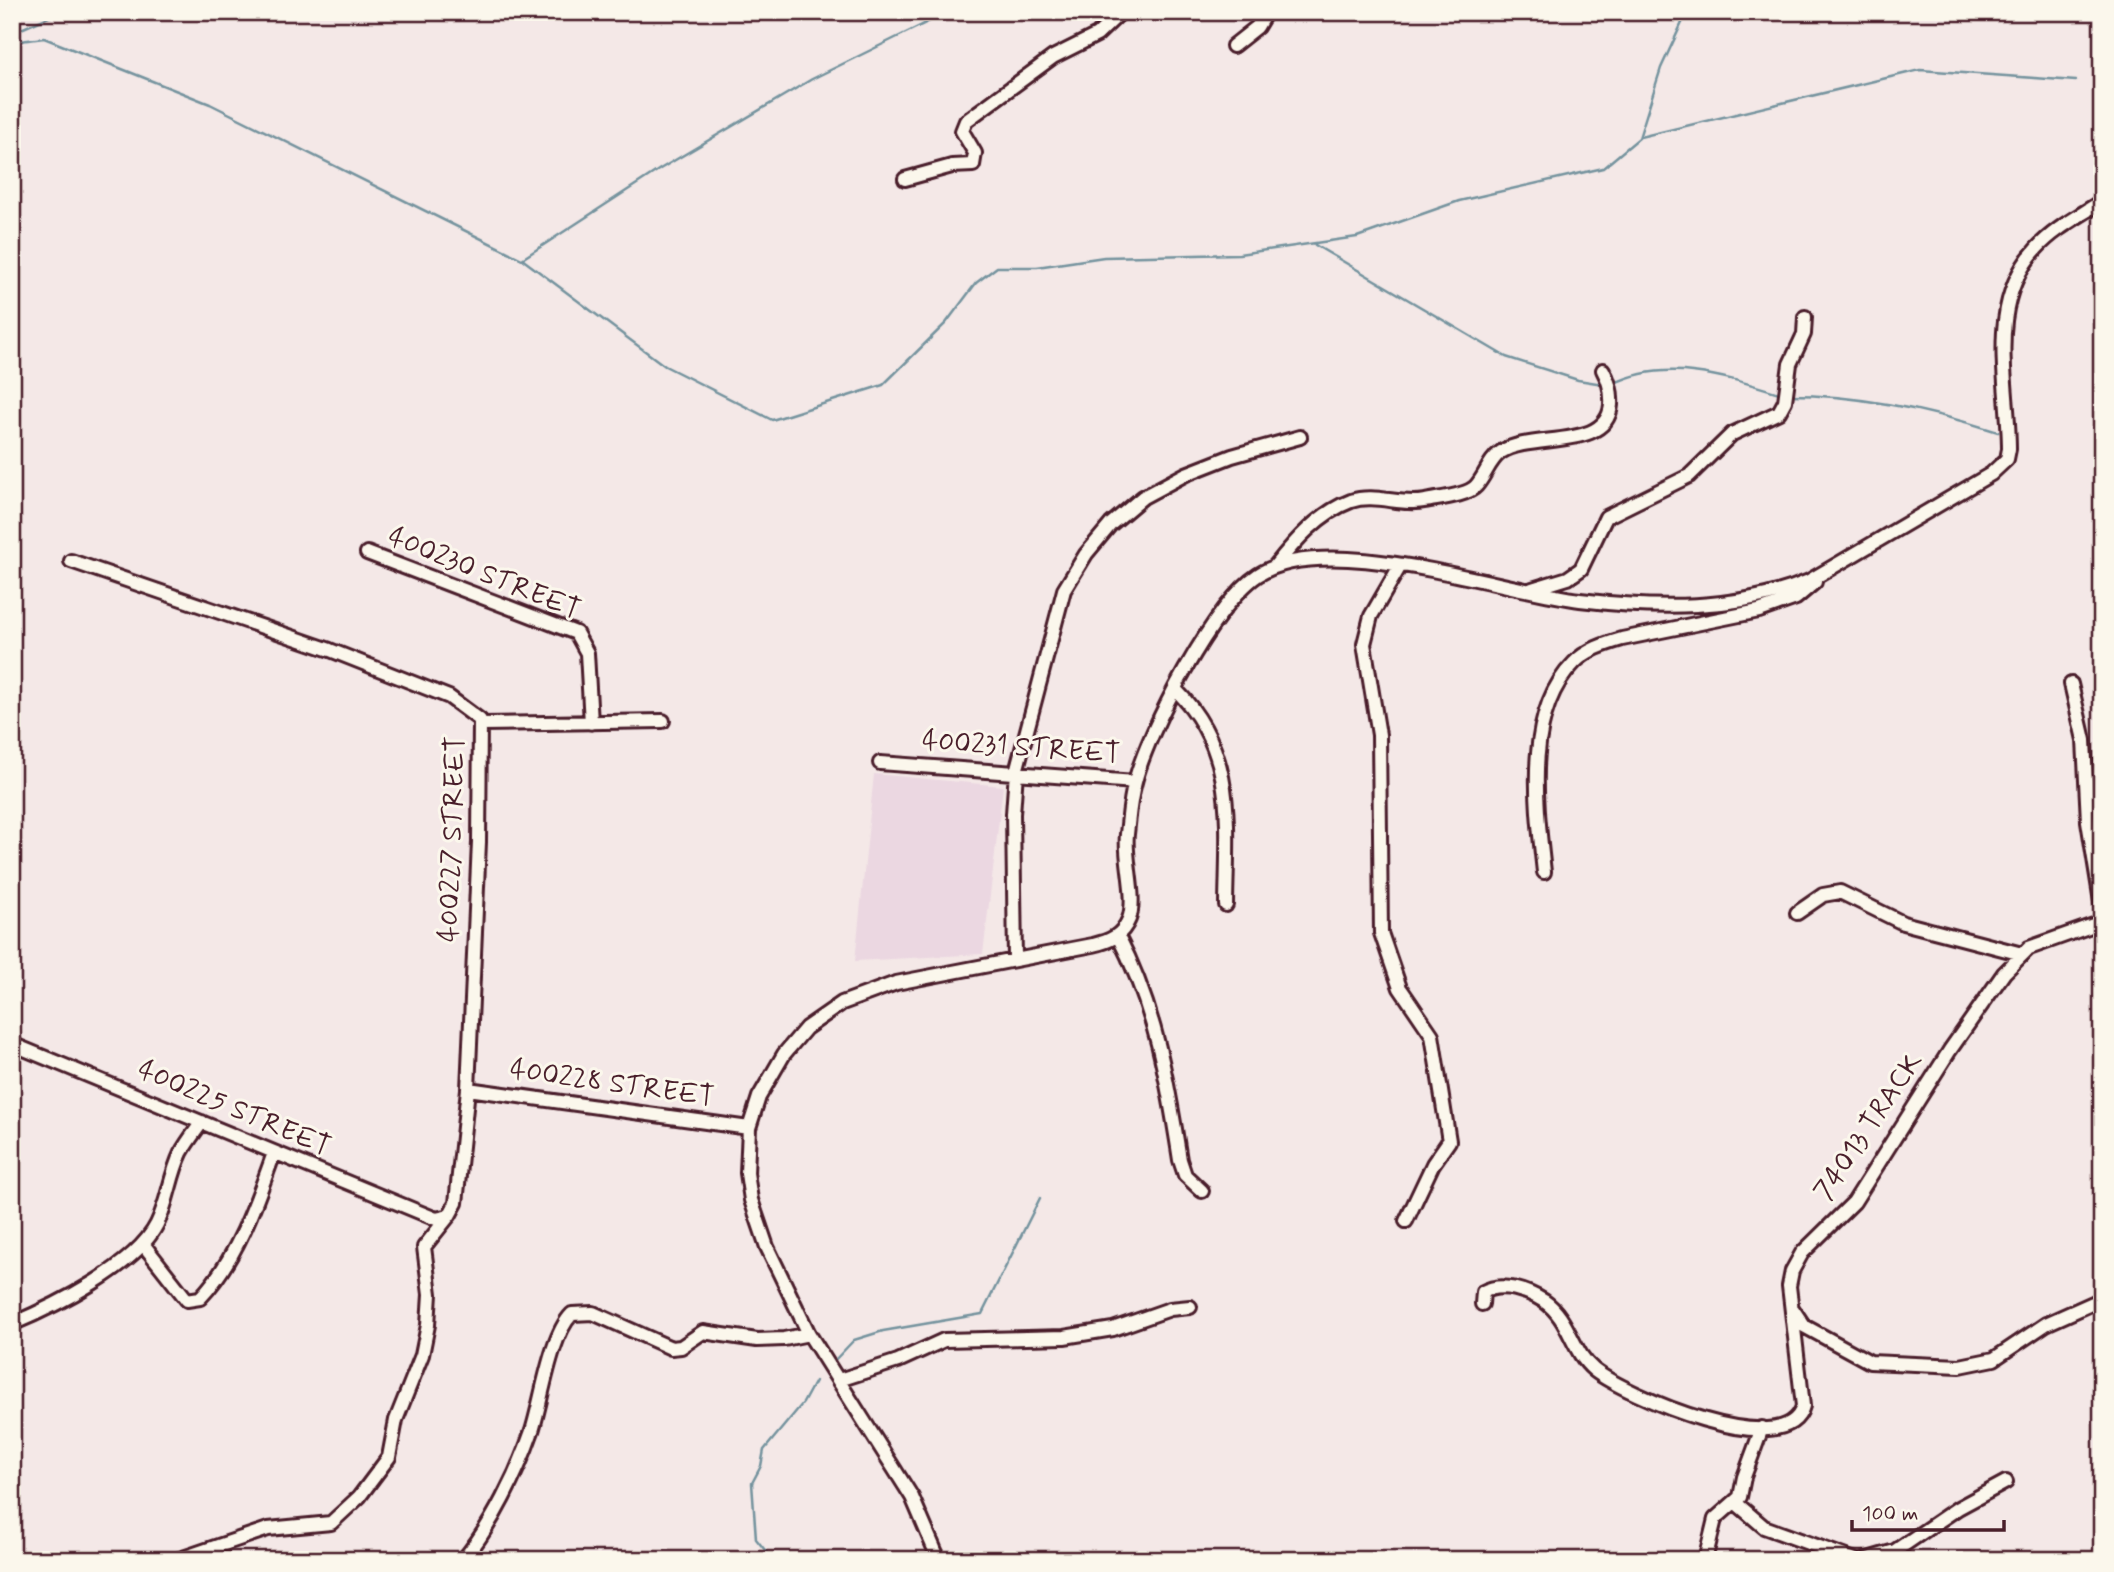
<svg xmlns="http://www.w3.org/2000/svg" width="2114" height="1572" font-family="Mynerve,sans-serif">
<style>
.built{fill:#ebd7e1}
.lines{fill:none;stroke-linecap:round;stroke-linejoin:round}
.stream{stroke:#74939e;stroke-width:2.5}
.minor-casing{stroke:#4a1f2b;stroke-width:18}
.minor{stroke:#fbf7ec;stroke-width:12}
.labels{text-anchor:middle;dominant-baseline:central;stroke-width:6;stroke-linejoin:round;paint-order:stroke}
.street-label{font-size:28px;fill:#4a1f2b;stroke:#fbf7ec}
</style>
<rect width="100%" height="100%" fill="#f4e8e7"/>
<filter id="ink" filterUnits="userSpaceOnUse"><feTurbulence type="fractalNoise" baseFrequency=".0143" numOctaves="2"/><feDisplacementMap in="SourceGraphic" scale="14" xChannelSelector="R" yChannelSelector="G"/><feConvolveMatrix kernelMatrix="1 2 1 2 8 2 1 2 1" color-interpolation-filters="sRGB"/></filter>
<g filter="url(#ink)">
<path class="built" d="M874 774 1003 786 983 954 855 961Z"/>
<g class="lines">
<path class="stream" d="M12 33 60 12
M12 42 44 38 210 104 522 259 665 366 772 420 883 385 946 323 976 283 997 267H1037L1104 257 1239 254 1357 237 1459 201 1603 168 1639 138 1661 68 1687 12
M1640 137 1920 70 2076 81
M1315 245 1506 357 1578 380 1603 384
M522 259 660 169 812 79 930 21 940 12
M1613 384C1667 357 1727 377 1782 394
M1789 395C1861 395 1930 410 1998 432
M833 1362 854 1340 883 1331 982 1314 1040 1198
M773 1560 756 1539 752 1483 761 1466 764 1450 803 1403 815 1381"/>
<defs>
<path id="minor" d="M1233 46 1257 27 1266 12
M905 179 952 166 973 165 975 153 962 131 966 121 1053 57 1097 35 1121 12
M367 553 576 633 587 653 591 723
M1275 566C1295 541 1319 513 1351 501 1375 493 1401 506 1425 501 1439 498 1467 496 1476 486 1486 475 1489 460 1501 452 1532 432 1607 451 1611 405 1612 392 1609 381 1603 370
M1400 566 1371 616 1364 644 1379 735 1381 933 1400 988 1432 1035 1449 1141 1433 1164 1406 1221
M1532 589 1568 578 1581 569 1606 517 1689 476 1732 434 1779 412 1785 401 1790 364 1804 334 1805 317
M2071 684 2084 740 2088 821 2102 908
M1176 690C1237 751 1227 824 1226 905
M482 724 663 721
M880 763 1135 782
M1544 872C1537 808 1523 714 1574 663 1586 650 1605 644 1622 639L1759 611 1796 598 1815 582
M1797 913 1823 895 1840 892 1903 923 2022 954
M1118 936C1155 1007 1168 1082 1180 1160L1185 1175 1202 1191
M1015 960 1013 814 1016 772 1064 590 1086 554 1111 524 1143 497 1186 474 1232 456 1300 437
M12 1044 436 1219 449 1216 456 1203 468 1089 479 842 480 720 449 697 330 650 71 561
M468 1089 749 1128
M143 1244 187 1300 200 1298C236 1261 257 1201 274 1153
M1482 1304 1483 1292C1502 1281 1528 1291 1544 1301 1570 1319 1571 1351 1594 1370 1624 1394 1787 1466 1803 1406L1789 1286 1792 1271 1802 1253 1854 1202 1950 1050 2004 973 2029 948 2102 922
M1792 1308 1804 1326 1870 1362 1960 1366 1994 1359 2046 1324 2102 1299
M12 1324C55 1306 136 1266 157 1224 168 1202 170 1176 181 1153 187 1142 195 1132 202 1122
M839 1380 898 1361 944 1340 1064 1337 1113 1329 1170 1309 1190 1307
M1736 1503 1764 1527 1855 1560
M177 1560 268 1529 331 1523 359 1497 389 1457 396 1420 422 1355 428 1325 430 1294 424 1247 448 1217
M463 1560C492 1525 517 1474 532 1431 542 1400 550 1336 572 1314L593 1313 671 1348 681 1347 703 1332 757 1340 784 1339 809 1334
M939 1560 912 1497 809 1334 767 1247 751 1200 747 1173 749 1128 759 1097 784 1054 806 1028 842 1003 896 983 1093 945C1110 941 1122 936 1129 919 1137 897 1124 859 1127 834 1129 817 1130 799 1135 782 1148 730 1214 604 1258 575 1327 530 1499 590 1580 600 1655 609 1738 611 1809 581L1991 474 2007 459 2009 449C2009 382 1985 304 2037 248 2055 228 2080 216 2102 201
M1705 1560 1715 1519 1740 1497 1744 1477 1762 1428
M1864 1560 1895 1551 1958 1508 2006 1482"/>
</defs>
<use href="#minor" class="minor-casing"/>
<use href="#minor" class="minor"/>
</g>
</g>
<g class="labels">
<g class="street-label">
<text transform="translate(484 574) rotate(22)">400230 STREET</text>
<text transform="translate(1021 748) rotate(4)">400231 STREET</text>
<text transform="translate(453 839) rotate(-88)">400227 STREET</text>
<text transform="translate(612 1084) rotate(8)">400228 STREET</text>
<text transform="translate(234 1109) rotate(23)">400225 STREET</text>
<text transform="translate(1869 1127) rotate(-56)">74013 TRACK</text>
</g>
</g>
<rect width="2114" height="1572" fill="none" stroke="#fbf7ec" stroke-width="42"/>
<rect x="21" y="21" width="2072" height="1530" fill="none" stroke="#4a1f2b" stroke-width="2.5" filter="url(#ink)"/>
<path d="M1852 1520v10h152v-10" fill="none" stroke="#4a1f2b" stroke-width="3.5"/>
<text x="1862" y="1520" font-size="21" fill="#4a1f2b" stroke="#fbf7ec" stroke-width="5" paint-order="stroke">100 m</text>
</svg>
